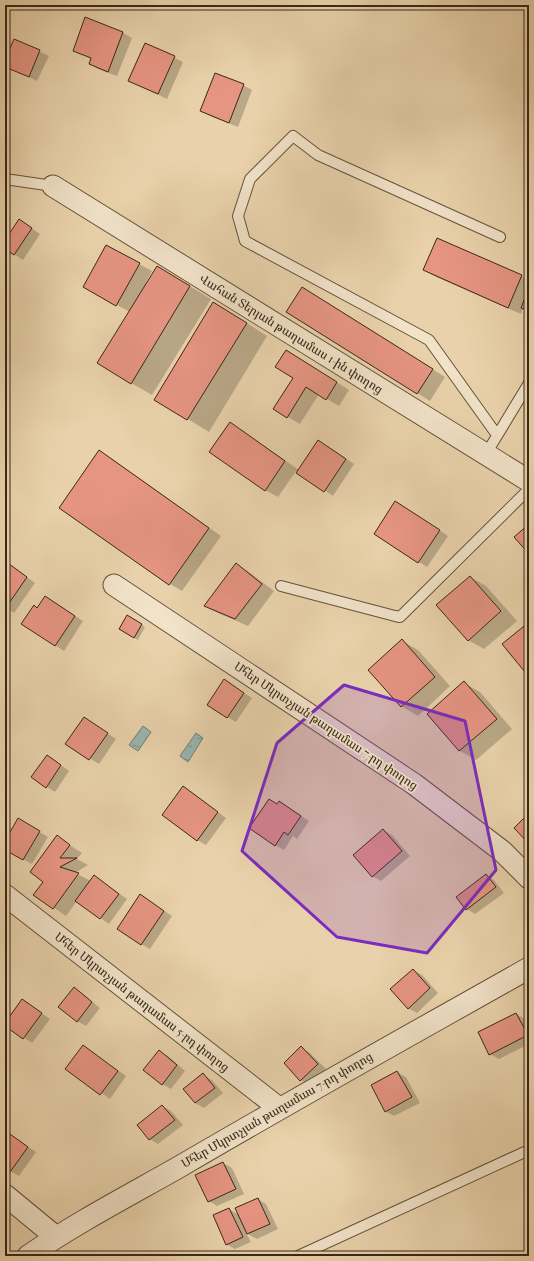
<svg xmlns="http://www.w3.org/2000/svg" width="534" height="1261" font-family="'IM FELL French Canon','Noto Serif Armenian',serif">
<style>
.water{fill:url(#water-ripples);stroke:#737d73}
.shadow{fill:#0003}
.building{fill:#e69583;stroke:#392817}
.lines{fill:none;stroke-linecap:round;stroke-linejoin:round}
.lane-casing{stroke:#65523c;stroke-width:12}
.street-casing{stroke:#65523c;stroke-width:23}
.lane{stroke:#f1e2c8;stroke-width:10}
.street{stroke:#f1e2c8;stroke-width:21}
.marked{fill:#7b2cbf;fill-opacity:0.2;stroke:#7b2cbf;stroke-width:3;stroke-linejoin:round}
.labels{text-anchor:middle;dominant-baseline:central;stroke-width:3.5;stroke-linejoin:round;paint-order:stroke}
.street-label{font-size:12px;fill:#392817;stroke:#f1e2c8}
</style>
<defs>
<pattern id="water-ripples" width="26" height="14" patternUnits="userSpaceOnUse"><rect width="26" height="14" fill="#99b6b0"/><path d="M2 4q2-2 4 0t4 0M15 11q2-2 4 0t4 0" fill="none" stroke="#7e948e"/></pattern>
</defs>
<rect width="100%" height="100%" fill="#e9d2ab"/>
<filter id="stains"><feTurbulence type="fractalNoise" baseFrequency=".005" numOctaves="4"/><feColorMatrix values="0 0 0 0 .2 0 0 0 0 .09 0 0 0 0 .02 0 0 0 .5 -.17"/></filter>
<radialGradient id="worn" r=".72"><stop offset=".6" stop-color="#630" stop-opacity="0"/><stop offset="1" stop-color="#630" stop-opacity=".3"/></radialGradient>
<path class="water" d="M143 726 151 732 138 751 129 745Z
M196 733 203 738 188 762 180 756Z"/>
<path class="shadow" d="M86 19 123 33 132 38 117 76 98 69 90 64 92 59 74 50Z
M15 40 49 56 37 81 5 66V63Z
M146 44 183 62 167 99 129 81Z
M243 85 252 90 238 127 210 116 201 111Z
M28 226 40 234 23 260 5 248V242Z
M139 264 152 271 146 282 147 283 178 279 211 299 152 395 131 383 130 312 84 287Z
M424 270 521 276 529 281V312L523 308 521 314 436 277Z
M315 295 445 377 430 401 288 312Z
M234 315 267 336 209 432 155 399Z
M299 359 349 390 339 406 319 394 300 424 274 409 294 378Z
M230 424 243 431 299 470 327 446 354 464 333 496 296 471 278 497 265 490Z
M99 451 112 459 221 536 182 591 170 584 60 507Z
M404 507 448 536 427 567 375 534Z
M5 561 35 583 14 613 5 607Z
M237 565 249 572 274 591 248 626 218 613 205 606Z
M470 577 486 586 517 621 484 649 468 640Z
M54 602 83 621 64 651 22 624 38 609Z
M128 617 145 627 138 640 120 629Z
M402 641 418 650 450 686 418 716 401 706Z
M225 681 252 698 236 722 227 717Z
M464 683 480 692 512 729 476 760 460 751 428 714Z
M92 723 116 739 99 764 67 744Z
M55 761 69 771 55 792 47 787Z
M183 787 226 818 206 845 197 840Z
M277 805 288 807 309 821 297 839 293 836 284 850 275 845Z
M18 819 48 837 32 864 5 849V843Z
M383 830 392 835 410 856 381 881 372 876Z
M57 837 82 853 77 859 88 865 75 873 91 881 94 876 127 899 109 924 77 901 66 916 34 894 44 881Z
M486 875 494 880 504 893 475 914 467 909Z
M149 901 172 916 150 949 141 944Z
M413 970 422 975 438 993 417 1013 408 1008Z
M74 989 83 994 100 1008 86 1026 77 1021Z
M22 1000 50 1019 32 1043 5 1025Z
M516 1014 525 1019 529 1027V1044L499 1059 490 1054Z
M83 1046 126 1076 110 1099 67 1069Z
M301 1048 310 1053 326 1069 309 1085 301 1080Z
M160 1052 168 1056 185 1071 171 1089 162 1084Z
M397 1072 406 1077 420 1103 394 1116 385 1111 372 1085Z
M203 1075 212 1080 223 1093 204 1108 195 1103 185 1089Z
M162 1106 171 1111 183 1125 158 1144 149 1139Z
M10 1135 36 1152 19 1176 5 1168V1143Z
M223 1163 232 1168 244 1194 217 1206 209 1201Z
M258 1199 266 1204 278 1229 257 1239 246 1233 251 1242 235 1249 226 1244 229 1209 239 1215Z"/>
<path class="building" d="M85 17 123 32 108 72 89 64 91 58 73 51Z
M14 39 40 50 29 77 5 67V60Z
M145 43 175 56 158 94 128 81Z
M215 73 244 84 229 123 200 111Z
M19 219 32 228 14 255 5 249V240Z
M437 238 522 275 508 308 423 270Z
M106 245 140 263 116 306 83 287Z
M157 266 190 286 131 384 97 363Z
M302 287 433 369 417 394 286 312Z
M529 287V311L521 308Z
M213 302 247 323 187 420 154 400Z
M286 350 337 382 326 400 306 387 287 418 273 409 293 378 275 367Z
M230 422 285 461 265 491 209 452Z
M318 440 346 459 324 492 296 473Z
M99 450 209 528 169 585 59 508Z
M395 501 440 530 418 563 374 534Z
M529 524V554L514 537Z
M5 561 27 577 5 609Z
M236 563 262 584 235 619 204 606Z
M470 576 501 611 468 641 436 605Z
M45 596 75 616 55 646 21 624 34 605 37 608Z
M127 615 142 624 134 638 119 629Z
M529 622V677L502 644Z
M402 639 435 677 401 707 368 670Z
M224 679 244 693 227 718 207 705Z
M464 681 497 719 459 751 427 714Z
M84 717 108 733 89 760 65 744Z
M47 755 61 765 46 788 31 777Z
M183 786 218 812 197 841 162 815Z
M269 799 277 804 279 801 301 816 288 835 284 832 275 846 249 828Z
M529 813V844L514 828Z
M18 818 40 831 23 860 5 850V841Z
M383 829 402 851 372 877 353 855Z
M57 835 70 845 60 858H77L60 867 79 873 53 909 33 895 43 882 30 872Z
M486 874 496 887 466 910 456 897Z
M94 875 119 894 100 919 75 901Z
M140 894 164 911 141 945 117 929Z
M413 969 430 988 408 1009 390 989Z
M74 987 92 1002 77 1022 58 1007Z
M22 999 42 1013 23 1039 5 1026V1023Z
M516 1013 528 1035 489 1055 478 1032Z
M83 1045 118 1071 100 1095 65 1069Z
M301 1046 318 1064 300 1081 284 1063Z
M159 1050 177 1065 162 1085 143 1070Z
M397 1071 412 1097 385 1112 371 1085Z
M203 1073 215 1088 195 1103 183 1089Z
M162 1105 175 1120 149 1140 137 1125Z
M10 1134 28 1147 10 1172 5 1169V1141Z
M223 1162 236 1189 208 1202 195 1175Z
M258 1198 270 1224 247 1234 235 1208Z
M229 1208 243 1237 226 1245 213 1215Z"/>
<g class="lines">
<defs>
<path id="lane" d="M5 179 53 186
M497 435 429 340 245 241 238 216 250 179 293 136 318 155 500 237
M486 454 529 383
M281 586 395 616 400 617 529 489
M298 1256 529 1150"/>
<path id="street" d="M53 186 529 481
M114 585 414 784 502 851 529 878
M5 895 279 1108
M5 1195 56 1237
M28 1256C76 1223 128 1196 179 1167 295 1099 412 1034 529 968"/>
</defs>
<use href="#lane" class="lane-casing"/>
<use href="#street" class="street-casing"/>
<use href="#lane" class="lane"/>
<use href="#street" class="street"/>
</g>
<path class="marked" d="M344 685 465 721 496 870 427 953 337 937 242 851 277 743Z"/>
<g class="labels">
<g class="street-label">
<text transform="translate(291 334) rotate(32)">Վահան Տերյան թաղամաս 1-ին փողոց</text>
<text transform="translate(326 726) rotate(34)">Մհեր Մկրտչյան թաղամաս 7-րդ փողոց</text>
<text transform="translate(142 1002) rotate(38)">Մհեր Մկրտչյան թաղամաս 5-րդ փողոց</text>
<text transform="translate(277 1110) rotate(-30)">Մհեր Մկրտչյան թաղամաս 7-րդ փողոց</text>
</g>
</g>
<rect width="534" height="1261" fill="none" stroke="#e9d2ab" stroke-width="20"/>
<rect x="6" y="6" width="522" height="1249" fill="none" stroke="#392817" stroke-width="2"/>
<rect x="10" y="10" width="514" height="1241" fill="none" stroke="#392817"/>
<rect width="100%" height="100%" filter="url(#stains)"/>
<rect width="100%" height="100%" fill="url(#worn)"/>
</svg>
